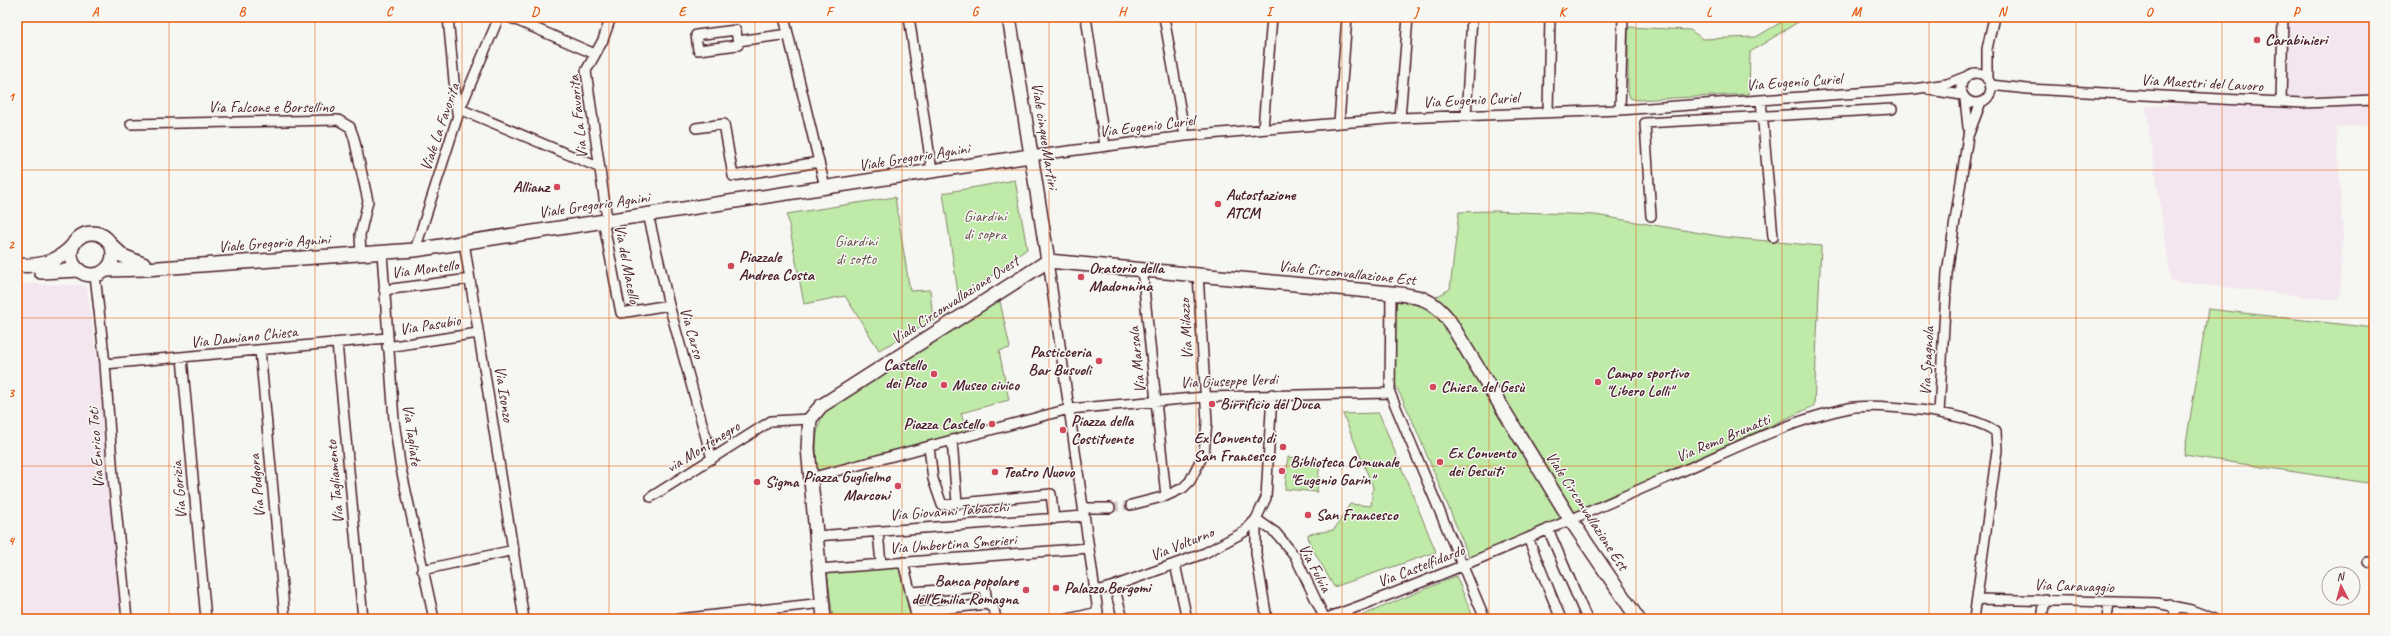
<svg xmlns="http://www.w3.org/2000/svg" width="2391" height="636" font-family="Caveat,sans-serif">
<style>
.built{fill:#f3e6ee}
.green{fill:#bfeaa7;stroke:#848469}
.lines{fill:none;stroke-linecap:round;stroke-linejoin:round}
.minor-tunnel{stroke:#d4cbca;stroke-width:9;stroke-dasharray:9 4.5;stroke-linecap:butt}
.minor-casing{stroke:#4a1f2b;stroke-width:12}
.secondary-casing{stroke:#4a1f2b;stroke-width:16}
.minor{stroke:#f6f6f2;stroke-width:9}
.secondary{stroke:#f6f6f2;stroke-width:13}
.grid{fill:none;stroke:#e8590c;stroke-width:1;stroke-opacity:0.55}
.poi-dot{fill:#d1495b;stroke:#f6f6f2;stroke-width:1.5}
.labels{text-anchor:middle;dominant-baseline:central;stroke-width:3;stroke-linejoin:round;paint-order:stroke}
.poi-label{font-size:16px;font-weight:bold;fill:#4a1f2b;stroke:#f6f6f2;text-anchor:start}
.street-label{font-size:16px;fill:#4a1f2b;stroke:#f6f6f2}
.park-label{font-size:16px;fill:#67524a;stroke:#f6f6f2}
.neatline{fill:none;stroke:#e8590c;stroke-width:1.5}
.grid-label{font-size:13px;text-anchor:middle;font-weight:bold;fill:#e8590c}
</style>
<rect width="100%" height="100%" fill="#f6f6f2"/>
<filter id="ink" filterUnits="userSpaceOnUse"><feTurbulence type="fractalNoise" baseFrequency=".025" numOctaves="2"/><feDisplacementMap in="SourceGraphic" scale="8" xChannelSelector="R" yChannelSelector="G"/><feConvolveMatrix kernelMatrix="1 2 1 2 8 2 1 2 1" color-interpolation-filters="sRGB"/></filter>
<g filter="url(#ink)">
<path class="built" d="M2284 17H2374V125L2336 127 2343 234 2339 300 2171 281 2146 106 2284 99Z
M17 284 84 285 87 289 132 607 77 619H17Z"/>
<path class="green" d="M1790 17H1806L1750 52 1749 94 1636 100 1630 98 1628 92V27L1690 30 1703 39 1756 37Z
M1015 180 1027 249 959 300 943 193Z
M895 197 910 291 930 290 933 321 879 350 845 296 804 304 787 214Z
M1493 211 1595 215 1724 237 1821 246 1814 406 1571 516 1436 297 1450 289 1459 212Z
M998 292 1010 348 999 351 1009 400 961 413 968 436 817 474C816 450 813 431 826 409Z
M1391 293 1437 306 1570 519 1470 559 1411 417 1395 384Z
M2208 309 2374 328V484L2184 455Z
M1379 413 1436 552 1334 587 1309 542 1308 534 1334 530 1350 504 1371 506 1373 487 1343 414Z
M1288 457 1320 461 1317 492 1285 489Z
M899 566 911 619H833L827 572Z
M1456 576 1474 619H1354Z"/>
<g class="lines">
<path class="minor-tunnel" d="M1110 508 1131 505"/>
<defs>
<path id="minor" d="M448 17 457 113
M509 17 595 54
M784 17 825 187
M909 17 932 171
M1086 17 1105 146
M1164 17 1185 136
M736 30 738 45 698 50 696 35Z
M738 41 788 34
M1961 88a15 15 0 1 1 30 0a15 15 0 1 1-30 0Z
M1987 79V49L1994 17
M1990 85 2028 89 2240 100 2304 103 2374 100
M1930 90 1962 95
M1965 99 1968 127
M1761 100 1773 237
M2281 102 2283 17
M460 109 598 167
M1620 110 1623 17
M1548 111 1550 17
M1466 116 1472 17
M1400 118 1408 17
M1339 122 1347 17
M131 124 338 120 350 127 354 138 368 201 360 235 361 255
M696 128 724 124 733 176 819 162
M1263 129 1272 17
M1030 156 1185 136 1400 118 1620 110 1914 89 1947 84 1965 77
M648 214 669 305 712 459
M1651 216 1645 123 1892 109
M607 219 586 71 603 40 611 17
M603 220 621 313 669 305
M464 242 524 619
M415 250 460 109 499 17
M382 253 394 420 400 464 434 619
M1048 261 1098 612 1068 619
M1142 269 1166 496
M95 275 105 364 113 477 127 619
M384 290 470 279
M1391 293 1390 393 1485 619
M337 343 363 619
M387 347 478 333
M260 350 285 619
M182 358 206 619
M105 364 387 338
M1939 413 1947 273 1968 136 1981 102
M952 440 957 503
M929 447 933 479 942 505 1051 494 1054 519
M810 478 1069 409 1205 397 1390 393
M651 497 771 421 810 419
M1131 505 1166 496 1183 488 1190 481 1204 453 1207 422 1198 274
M1083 508H1110
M1256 519 1276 533 1295 556 1325 619
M1256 519V553L1267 619
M1548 529 1587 619
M878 532 881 564
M816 536 1084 516
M1528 538 1561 619
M903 562 917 619
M2368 562 2374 563
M1175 564 1187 619
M819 569 1089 548
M422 570 514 550
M1114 586 1123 619
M1096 591 1114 586 1205 553 1244 532 1256 519 1266 498 1272 394
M910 592 985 587 987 604 915 612
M1977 599 2157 603 2191 610 2215 619
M987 604 994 609 996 619
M2169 604 2175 610 2174 619
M679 619 823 603
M1324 619C1440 578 1551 528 1664 479 1724 454 1785 421 1849 408 1878 402 1973 413 1996 432L1997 450 1974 619
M2042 619 2045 599
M2107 619 2109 602"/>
<path id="secondary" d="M1009 17 1048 261
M71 254a21 21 0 1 1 42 0a21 21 0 1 1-42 0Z
M110 244 123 256 145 265
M1048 261 1391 293C1417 296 1431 297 1448 319L1570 519 1638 619
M17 265C41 267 58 262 74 244
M106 270 145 269 415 250 1030 156
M41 272 79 270
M824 619 808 448 809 432 810 419 821 406 840 394 1048 261"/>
</defs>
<use href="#minor" class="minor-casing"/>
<use href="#secondary" class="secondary-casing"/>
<use href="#minor" class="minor"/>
<use href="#secondary" class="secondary"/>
</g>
</g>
<path class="grid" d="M169 17V619M315 17V619M462 17V619M609 17V619M755 17V619M902 17V619M1049 17V619M1196 17V619M1342 17V619M1489 17V619M1636 17V619M1782 17V619M1929 17V619M2076 17V619M2222 17V619M17 170H2374M17 318H2374M17 466H2374"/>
<g class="poi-dot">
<circle cx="2257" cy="40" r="4"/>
<circle cx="557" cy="187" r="4"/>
<circle cx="1218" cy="204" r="4"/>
<circle cx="731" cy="266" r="4"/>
<circle cx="1081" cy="277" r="4"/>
<circle cx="1099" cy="361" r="4"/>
<circle cx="934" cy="374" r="4"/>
<circle cx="1598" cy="382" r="4"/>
<circle cx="944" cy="385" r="4"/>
<circle cx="1433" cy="387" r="4"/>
<circle cx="1212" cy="404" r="4"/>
<circle cx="992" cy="424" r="4"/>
<circle cx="1063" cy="430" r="4"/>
<circle cx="1283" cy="447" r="4"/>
<circle cx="1440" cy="462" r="4"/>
<circle cx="1282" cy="471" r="4"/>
<circle cx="995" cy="472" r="4"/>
<circle cx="757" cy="482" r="4"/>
<circle cx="898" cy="486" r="4"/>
<circle cx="1308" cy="515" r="4"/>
<circle cx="1056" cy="588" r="4"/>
<circle cx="1026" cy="590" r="4"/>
</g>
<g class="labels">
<g class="poi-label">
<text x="2265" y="40">Carabinieri</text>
<text x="549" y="187" text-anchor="end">Allianz</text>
<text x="1226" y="195">Autostazione<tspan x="1226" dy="18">ATCM</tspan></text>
<text x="739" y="257">Piazzale<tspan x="739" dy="18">Andrea Costa</tspan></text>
<text x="1089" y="268">Oratorio della<tspan x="1089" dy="18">Madonnina</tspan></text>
<text x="1091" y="352" text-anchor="end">Pasticceria<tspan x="1091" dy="18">Bar Busuoli</tspan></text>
<text x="926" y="365" text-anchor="end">Castello<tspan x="926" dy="18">dei Pico</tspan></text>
<text x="1606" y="373">Campo sportivo<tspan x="1606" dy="18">"Libero Lolli"</tspan></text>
<text x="952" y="385">Museo civico</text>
<text x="1441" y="387">Chiesa del Gesù</text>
<text x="1220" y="404">Birrificio del Duca</text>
<text x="1071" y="421">Piazza della<tspan x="1071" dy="18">Costituente</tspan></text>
<text x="984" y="424" text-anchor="end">Piazza Castello</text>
<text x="1275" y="438" text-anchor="end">Ex Convento di<tspan x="1275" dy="18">San Francesco</tspan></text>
<text x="1448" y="453">Ex Convento<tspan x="1448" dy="18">dei Gesuiti</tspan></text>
<text x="1290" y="462">Biblioteca Comunale<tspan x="1290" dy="18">"Eugenio Garin"</tspan></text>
<text x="1003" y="472">Teatro Nuovo</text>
<text x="890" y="477" text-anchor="end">Piazza Guglielmo<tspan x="890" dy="18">Marconi</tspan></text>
<text x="765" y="482">Sigma</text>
<text x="1316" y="515">San Francesco</text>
<text x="1018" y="581" text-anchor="end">Banca popolare<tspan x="1018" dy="18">dell'Emilia Romagna</tspan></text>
<text x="1064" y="588">Palazzo Bergomi</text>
</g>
<g class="street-label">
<text transform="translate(1794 82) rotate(-4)">Via Eugenio Curiel</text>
<text transform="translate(2202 83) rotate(3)">Via Maestri del Lavoro</text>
<text transform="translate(1471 100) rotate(-3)">Via Eugenio Curiel</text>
<text x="271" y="107">Via Falcone e Borsellino</text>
<text transform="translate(578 117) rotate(-96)">Via La Favorita</text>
<text transform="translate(1147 126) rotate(-7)">Via Eugenio Curiel</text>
<text transform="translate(440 127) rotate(-71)">Viale La Favorita</text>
<text transform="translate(1045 136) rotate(81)">Viale cinque Martiri</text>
<text transform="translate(914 157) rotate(-9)">Viale Gregorio Agnini</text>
<text transform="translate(594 205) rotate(-8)">Viale Gregorio Agnini</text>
<text transform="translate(274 243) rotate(-4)">Viale Gregorio Agnini</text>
<text transform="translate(627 264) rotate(79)">Via del Macello</text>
<text transform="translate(425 269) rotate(-7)">Via Montello</text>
<text transform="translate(1347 273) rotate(6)">Viale Circonvallazione Est</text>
<text transform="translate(955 300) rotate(-33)">Viale Circonvallazione Ovest</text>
<text transform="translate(430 325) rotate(-9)">Via Pasubio</text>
<text transform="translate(1186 329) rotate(-93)">Via Milazzo</text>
<text transform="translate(692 333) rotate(74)">Via Carso</text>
<text transform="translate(244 337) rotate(-6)">Via Damiano Chiesa</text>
<text transform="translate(1137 360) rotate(-96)">Via Marsala</text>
<text transform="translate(1927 361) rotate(-87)">Via Spagnola</text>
<text transform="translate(1229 381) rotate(-2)">Via Giuseppe Verdi</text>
<text transform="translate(504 394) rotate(81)">Via Isonzo</text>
<text transform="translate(412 435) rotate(82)">Via Tagliate</text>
<text transform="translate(1723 438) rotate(-23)">Via Remo Brunatti</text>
<text transform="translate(703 447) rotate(-32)">via Montenegro</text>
<text transform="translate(96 448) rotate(-94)">Via Enrico Toti</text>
<text transform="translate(335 482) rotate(-95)">Via Tagliamento</text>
<text transform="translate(257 486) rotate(-95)">Via Podgora</text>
<text transform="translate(179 490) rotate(-95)">Via Gorizia</text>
<text transform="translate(949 511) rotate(-4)">Via Giovanni Tabacchi</text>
<text transform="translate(1587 511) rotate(57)">Viale Circonvallazione Est</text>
<text transform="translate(953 544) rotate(-4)">Via Umbertina Smerieri</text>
<text transform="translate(1182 544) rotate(-22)">Via Volturno</text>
<text transform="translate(1421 566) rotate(-21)">Via Castelfidardo</text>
<text transform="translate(1315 568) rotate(62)">Via Fulvia</text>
<text transform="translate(2074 586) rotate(2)">Via Caravaggio</text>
</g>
<g class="park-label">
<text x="985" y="216">Giardini<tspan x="985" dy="18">di sopra</tspan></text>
<text x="856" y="241">Giardini<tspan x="856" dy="18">di sotto</tspan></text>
</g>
</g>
<rect width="2391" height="636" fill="none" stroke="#f6f6f2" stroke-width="44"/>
<g transform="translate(2341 586) rotate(354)"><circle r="19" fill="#f6f6f2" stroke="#b1a0a2"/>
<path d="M0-3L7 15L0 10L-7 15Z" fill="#d1495b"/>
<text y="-6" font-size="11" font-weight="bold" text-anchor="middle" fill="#4a1f2b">N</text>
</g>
<rect x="22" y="22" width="2347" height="592" class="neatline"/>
<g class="grid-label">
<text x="95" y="16">A</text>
<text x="242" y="16">B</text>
<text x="389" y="16">C</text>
<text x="535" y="16">D</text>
<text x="682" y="16">E</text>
<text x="829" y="16">F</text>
<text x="975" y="16">G</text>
<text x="1122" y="16">H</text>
<text x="1269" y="16">I</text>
<text x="1416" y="16">J</text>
<text x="1562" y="16">K</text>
<text x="1709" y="16">L</text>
<text x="1856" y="16">M</text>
<text x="2002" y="16">N</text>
<text x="2149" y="16">O</text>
<text x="2296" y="16">P</text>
<text x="11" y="101">1</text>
<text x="11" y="249">2</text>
<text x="11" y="397">3</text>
<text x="11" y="545">4</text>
</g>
</svg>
